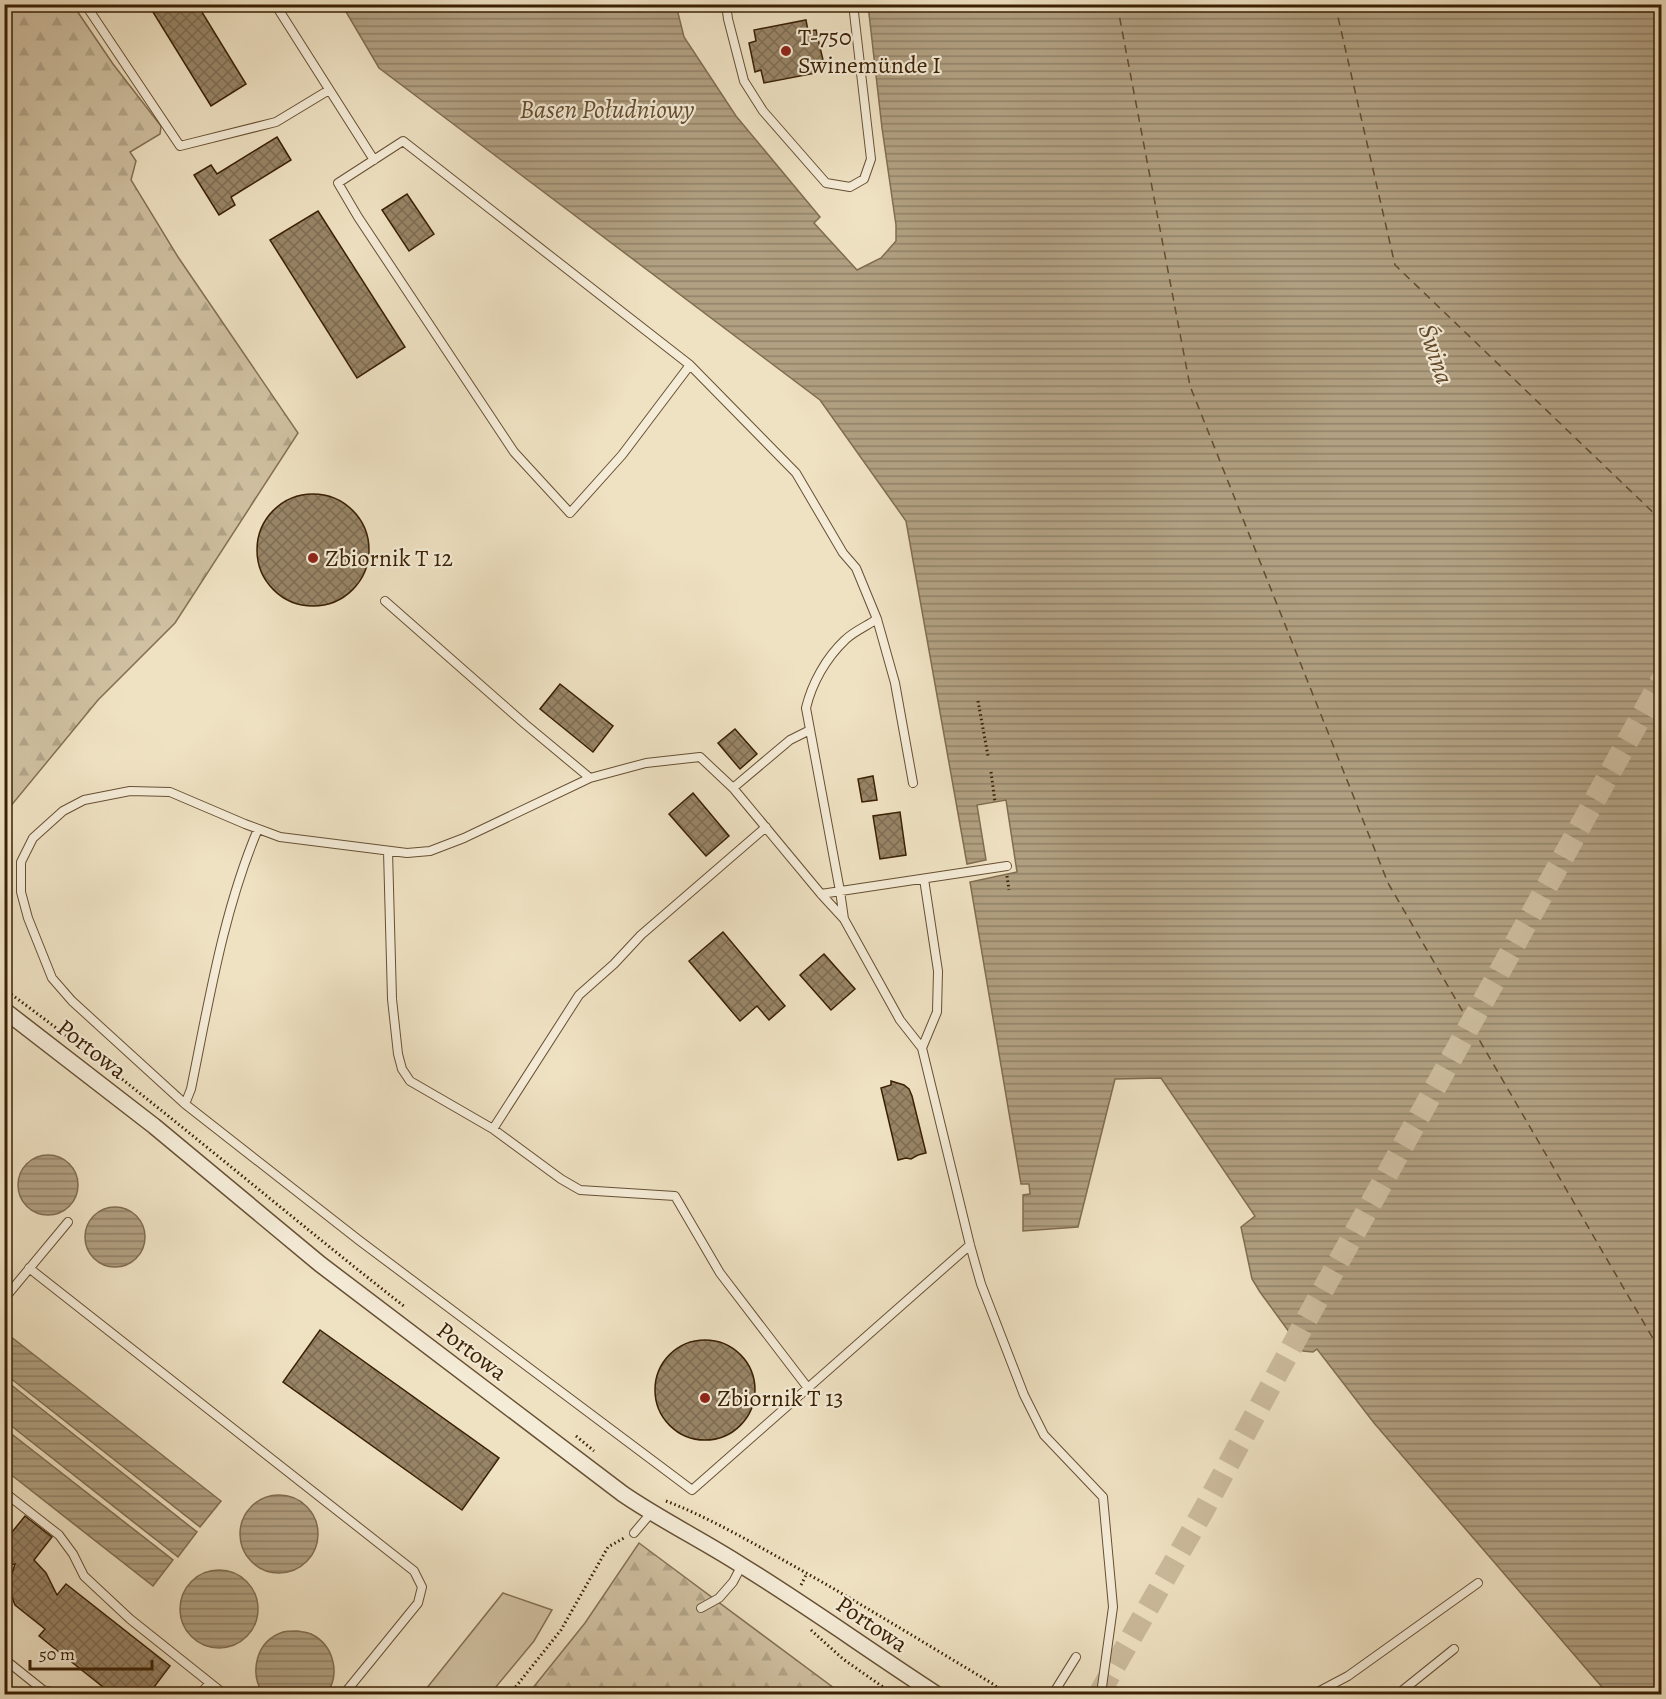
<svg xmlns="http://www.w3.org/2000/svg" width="1666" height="1699" font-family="Alegreya,serif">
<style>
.grass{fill:#d0c1a2;stroke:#857052;stroke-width:1.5}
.forest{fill:url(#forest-firs);stroke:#857052;stroke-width:1.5}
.water{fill:url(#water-rules);stroke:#816d4f;stroke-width:1.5}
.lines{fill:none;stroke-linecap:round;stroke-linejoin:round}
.ferry{stroke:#644d2f;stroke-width:1.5;stroke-dasharray:8 6;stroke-linecap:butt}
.building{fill:url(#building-cross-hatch);stroke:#3a2003;stroke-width:1.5}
.primary-tunnel{stroke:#cbbb9d;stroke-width:22;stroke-dasharray:22 11;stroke-linecap:butt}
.service-casing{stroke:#675033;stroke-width:10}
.minor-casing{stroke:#675033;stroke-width:18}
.path{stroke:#3a2003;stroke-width:3;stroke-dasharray:1.5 3;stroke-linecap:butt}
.service{stroke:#f5ecd8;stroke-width:8}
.minor{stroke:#f5ecd8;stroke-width:15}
.poi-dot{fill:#8f2418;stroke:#f5ecd8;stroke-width:2}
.labels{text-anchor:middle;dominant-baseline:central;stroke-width:4.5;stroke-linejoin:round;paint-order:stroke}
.poi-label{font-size:24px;fill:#3a2003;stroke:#f5ecd8;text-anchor:start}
.street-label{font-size:24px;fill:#3a2003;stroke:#f5ecd8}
.water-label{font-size:26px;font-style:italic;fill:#644d2f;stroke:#f5ecd8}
</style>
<defs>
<pattern id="forest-firs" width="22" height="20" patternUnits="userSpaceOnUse" patternTransform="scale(1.5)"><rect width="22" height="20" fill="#d0c1a2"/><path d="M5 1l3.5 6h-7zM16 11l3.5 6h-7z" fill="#b3a68a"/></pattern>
<pattern id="water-rules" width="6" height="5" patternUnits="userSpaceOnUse" patternTransform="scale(1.5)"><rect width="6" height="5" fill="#b1a082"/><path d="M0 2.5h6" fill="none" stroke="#918268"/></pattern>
<pattern id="building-cross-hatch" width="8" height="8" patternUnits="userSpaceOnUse" patternTransform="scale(1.5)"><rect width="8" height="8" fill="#988567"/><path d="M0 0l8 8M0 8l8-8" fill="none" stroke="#7d6c53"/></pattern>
</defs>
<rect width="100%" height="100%" fill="#efe2c3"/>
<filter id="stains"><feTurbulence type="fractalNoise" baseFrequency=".00333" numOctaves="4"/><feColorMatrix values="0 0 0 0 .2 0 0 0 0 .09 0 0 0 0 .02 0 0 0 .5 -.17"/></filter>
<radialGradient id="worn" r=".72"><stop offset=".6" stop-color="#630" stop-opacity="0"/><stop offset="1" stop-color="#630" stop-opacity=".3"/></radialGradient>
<path class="grass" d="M503 1593 552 1610 534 1641 490 1694H422Z"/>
<path class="forest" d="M5 4 73 5 113 64 161 126 160 134 130 152 136 161 131 180 178 257 298 433 175 623 98 700 5 813Z
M639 1543 842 1694H528L585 1623Z"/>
<path class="water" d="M342 5H676L684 37 736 116 820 217 814 223 857 270 881 258 896 241V225L882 128 868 5H1661V1694H1608L1374 1423 1317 1349 1313 1352 1303 1351 1260 1292 1252 1279 1241 1227 1255 1216 1161 1078 1115 1079 1078 1227 1023 1231V1195L1030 1194 1029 1184H1021L970 882 1017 872 1006 800 977 805 986 860 967 864 906 521 820 400 379 68Z
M18 1185a30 30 0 1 1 60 0a30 30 0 1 1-60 0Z
M85 1237a30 30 0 1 1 60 0a30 30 0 1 1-60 0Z
M10 1336 221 1501 200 1527 5 1374V1342Z
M5 1380 197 1532 178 1557 5 1421Z
M4 1428 173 1560 153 1586 5 1470Z
M240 1534a39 39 0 1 1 78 0a39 39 0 1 1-78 0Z
M180 1609a39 39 0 1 1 78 0a39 39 0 1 1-78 0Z
M297 1631C302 1632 307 1632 311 1634 334 1645 341 1675 326 1694H263C249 1672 256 1641 283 1632 287 1631 293 1631 297 1631Z"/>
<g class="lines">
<path class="ferry" d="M1117 4 1190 386 1388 883 1662 1354
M1335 4 1395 265 1662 521"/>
</g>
<path class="building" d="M148 4H197L246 84 211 106Z
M806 20 808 31 816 30 823 60 814 62 816 73 764 83 761 70 755 72 749 43 756 41 754 30Z
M277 137 291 160 231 197 235 205 219 215 194 175 211 165 217 174Z
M407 194 434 234 409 251 382 210Z
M318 211 405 347 357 378 270 240Z
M257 550a56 56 0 1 1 112 0a56 56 0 1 1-112 0Z
M560 684 613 726 593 752 540 709Z
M735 729 757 754 740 769 718 743Z
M873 776 877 800 862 802 858 779Z
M693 793 729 836 706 856 669 814Z
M900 812 906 855 880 859 873 816Z
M723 932 785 1006 769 1020 757 1006 740 1021 689 961Z
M824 954 855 989 831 1010 800 975Z
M891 1081 904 1085 909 1089 912 1096 926 1153 918 1155 911 1159 906 1158 898 1160 881 1088 891 1085Z
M320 1330 499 1458 462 1510 283 1382Z
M655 1390a50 50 0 1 1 100 0a50 50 0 1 1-100 0Z
M25 1516 52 1537 34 1560 46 1573 57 1595 66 1584 170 1666 148 1695H113L39 1636 45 1629 15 1605 9 1589V1582L15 1564 4 1565V1542Z"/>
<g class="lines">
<path class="primary-tunnel" d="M1099 1694 1202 1513 1309 1315 1662 679"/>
<defs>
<path id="service" d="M85 4 180 146 276 122 329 90
M275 4 374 160
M726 4 728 19 744 81 763 111 826 183 850 187 864 179 871 159 853 4
M690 365 622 455 570 513 514 452 358 217 338 183 403 141 690 365 796 473 843 553 856 568 877 619 895 683 913 783
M385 601 525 724 590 778 646 763 700 757 733 788 821 894 844 919
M877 619C867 626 854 631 845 640 826 658 812 683 806 708L840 891 844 919 900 1020 922 1048
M590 778 464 838 430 851 407 853 280 837 245 824 170 792 130 791 84 800 63 811 33 838 21 862V892L28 918 52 978 72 1001 185 1104 360 1241 692 1490 970 1245
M733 788 790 740 810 730
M388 851 392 999 398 1054 402 1069 410 1081 493 1129 561 1179 580 1190 675 1196 720 1273 808 1388
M924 879 938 971 937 1012 922 1048 970 1245 981 1284 1024 1395 1044 1435 1103 1497 1113 1607 1101 1694
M821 894 1007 866
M185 1104 191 1089C209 1001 223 912 258 829
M493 1129 579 995 614 964 641 935 766 827
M29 1268 414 1571 422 1587 418 1603 344 1694
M4 1299 68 1222
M4 1492 59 1535 73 1554 84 1576 130 1619 224 1694
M634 1533 651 1513
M701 1608 719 1598 733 1582 742 1565
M4 1661 8 1662 43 1690 60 1694
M200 1694 209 1684
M1053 1694 1076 1657
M1314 1694 1348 1676 1478 1583
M1398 1694 1454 1649"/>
<path id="minor" d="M4 1010 154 1126 320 1264 623 1494C661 1520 702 1540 741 1565 808 1606 871 1652 936 1694"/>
</defs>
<use href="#service" class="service-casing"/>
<use href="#minor" class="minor-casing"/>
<path class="path" d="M978 701 988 756
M991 772 995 802
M1007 876 1009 890
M4 989C142 1090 271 1202 405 1307
M576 1436 594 1451
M666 1501C710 1518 751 1542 792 1565 860 1603 926 1644 993 1684L1005 1694
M801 1585 807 1573
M811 1630 843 1659 883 1687
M4 1686 16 1694
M510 1694 561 1630 608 1547 624 1538"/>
<use href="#service" class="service"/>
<use href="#minor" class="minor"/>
</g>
<g class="poi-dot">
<circle cx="786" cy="51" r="6"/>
<circle cx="313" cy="558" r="6"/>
<circle cx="705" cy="1398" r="6"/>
</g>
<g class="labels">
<g class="poi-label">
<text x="798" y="37">T-750<tspan x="798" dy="28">Swinemünde I</tspan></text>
<text x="325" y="558">Zbiornik T 12</text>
<text x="717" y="1398">Zbiornik T 13</text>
</g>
<g class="street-label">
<text transform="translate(92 1049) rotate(38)">Portowa</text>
<text transform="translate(472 1351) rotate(37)">Portowa</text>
<text transform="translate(872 1624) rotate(34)">Portowa</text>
</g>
<g class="water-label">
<text x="607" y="109">Basen Południowy</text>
<text transform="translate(1436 354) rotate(72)">Świna</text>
</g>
</g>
<rect width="1666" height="1699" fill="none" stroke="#efe2c3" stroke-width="24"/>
<rect x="6" y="6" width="1654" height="1687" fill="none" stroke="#3a2003" stroke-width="3"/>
<rect x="12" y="12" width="1642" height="1675" fill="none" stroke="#3a2003" stroke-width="1.5"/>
<path d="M30 1660v9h122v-9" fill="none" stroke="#3a2003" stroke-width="3"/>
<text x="39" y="1660" font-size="18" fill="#3a2003" stroke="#f5ecd8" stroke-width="4.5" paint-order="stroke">50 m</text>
<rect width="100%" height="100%" filter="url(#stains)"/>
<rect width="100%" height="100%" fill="url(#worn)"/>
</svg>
